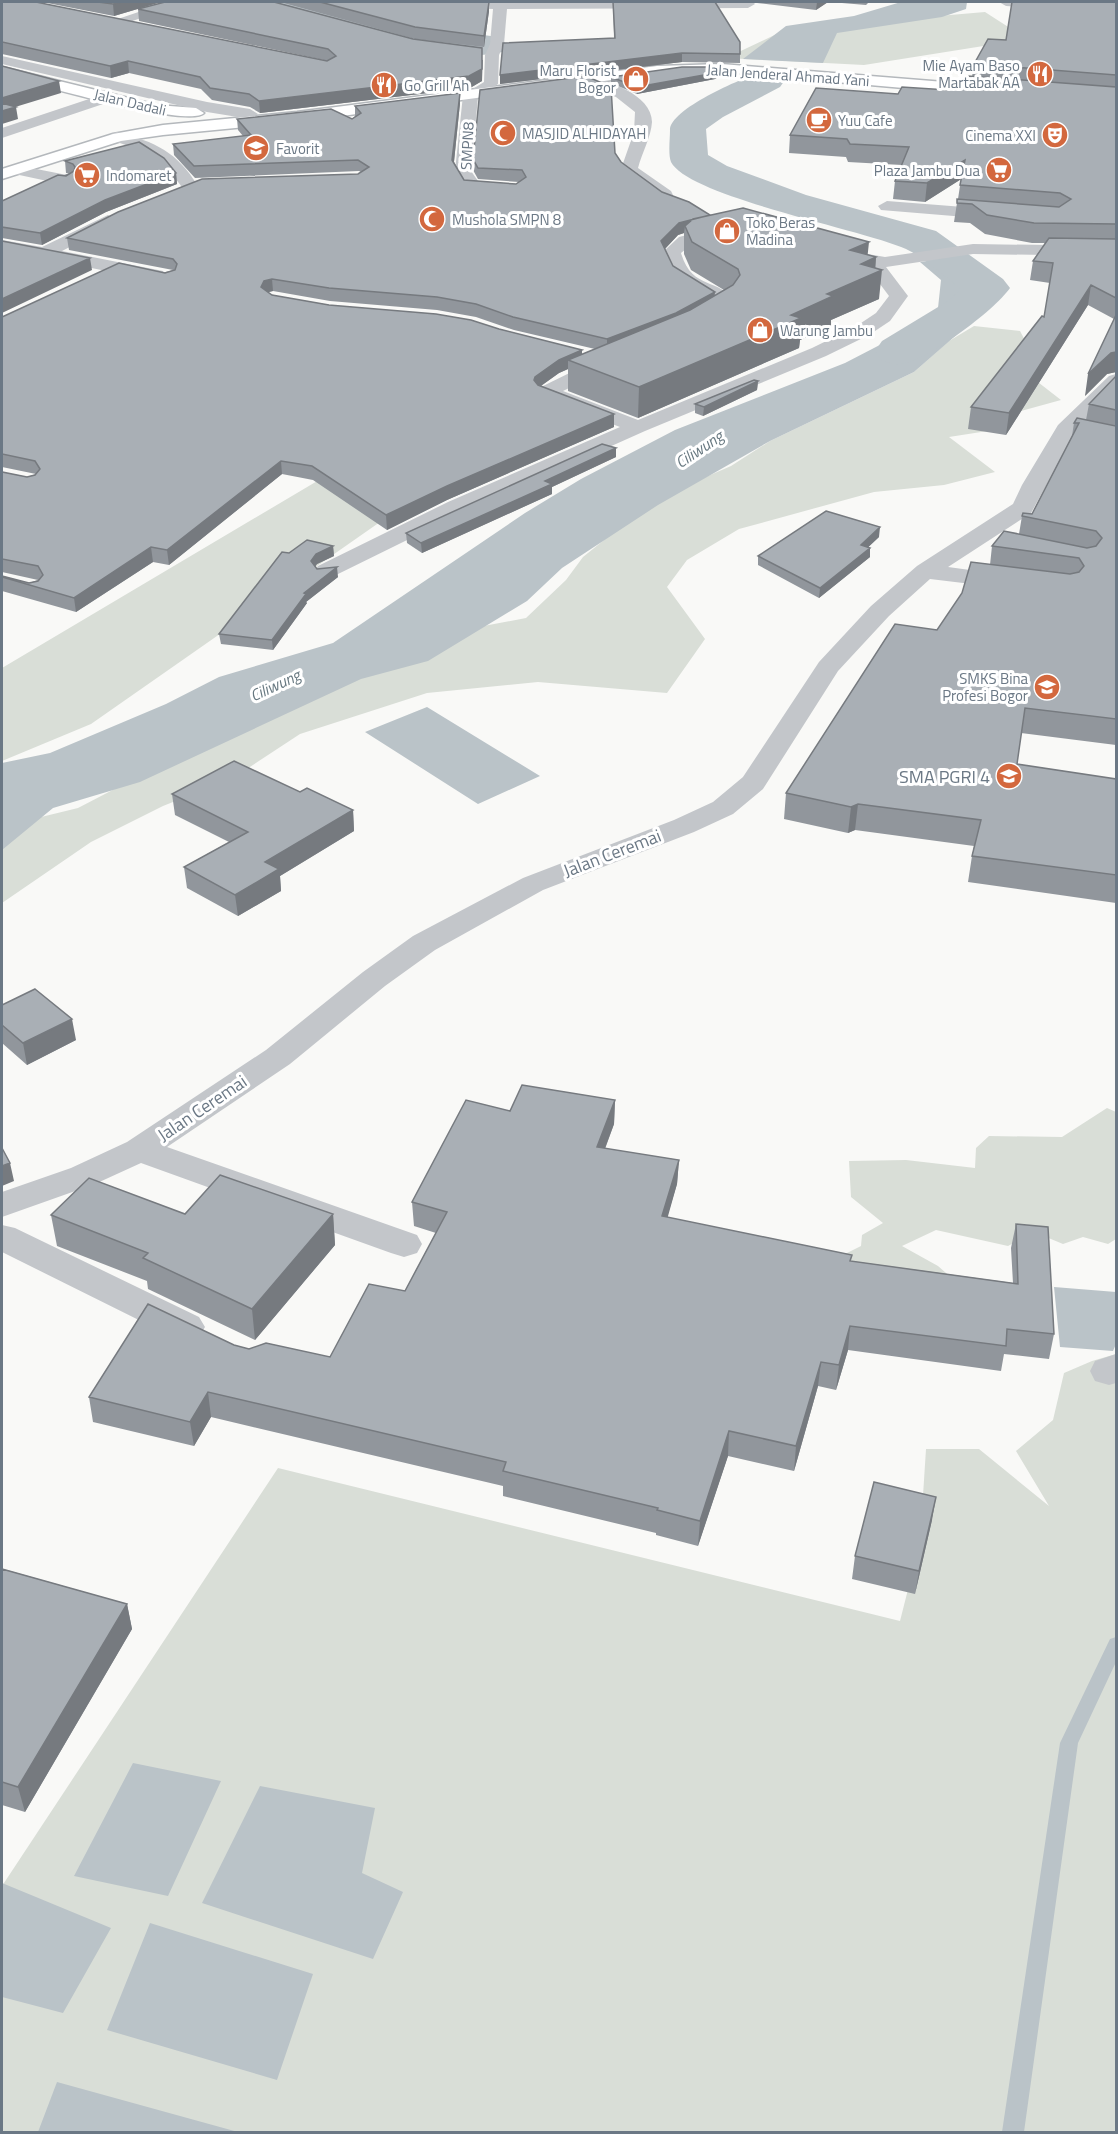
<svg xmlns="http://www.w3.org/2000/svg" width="1118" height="2134" font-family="'Titillium Web',sans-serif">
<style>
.green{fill:#d9ded7}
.water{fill:#bac3c8}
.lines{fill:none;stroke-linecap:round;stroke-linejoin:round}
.stream{fill:#bac3c8;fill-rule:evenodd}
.river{fill:#bac3c8;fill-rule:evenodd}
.major-casing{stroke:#b4b8bc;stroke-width:3}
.minor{fill:#c3c6ca;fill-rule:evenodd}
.major{fill:#fff;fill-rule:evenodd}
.wall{fill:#91969c;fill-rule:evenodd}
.shaded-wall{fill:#767a7f}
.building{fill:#a9afb5;stroke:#767a7f;stroke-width:1.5}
.labels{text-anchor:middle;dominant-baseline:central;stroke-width:6;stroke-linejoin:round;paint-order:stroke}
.far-poi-label{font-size:15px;fill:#6b7885;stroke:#fff;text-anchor:start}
.far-street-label{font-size:15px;fill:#6b7885;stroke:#fff}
.far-water-label{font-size:16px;font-style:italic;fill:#677880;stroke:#fff}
.poi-label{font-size:18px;fill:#6b7885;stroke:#fff;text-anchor:end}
.street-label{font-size:18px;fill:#6b7885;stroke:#fff}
</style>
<rect width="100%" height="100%" fill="#f9f9f7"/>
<path class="green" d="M985 12 1027 39 864 65 726 58 787 29Z
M974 326 1020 331 1035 359 1034 379 1061 400 1021 411 994 430 949 437 995 472 944 485 874 492 739 529 687 560 667 587 705 639 667 693 538 682 427 693 300 734 233 778 163 806 91 842 2 903V839L33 819 78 808 180 755 473 628 526 618 566 580 583 557 655 499 731 466 770 441 914 372 949 341Z
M410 426 463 464 91 724 2 761V668Z
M1107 1108 1116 1112V1239L1108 1244 1083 1237 1063 1244 1034 1232 1008 1246 936 1230 902 1246 938 1266 969 1293 829 1262 861 1246 862 1235 883 1223 851 1197 849 1161 906 1160 975 1168 976 1148 989 1136 1062 1137Z
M1116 1354V2132H2V1886L278 1468 900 1621 920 1542 926 1449H979L1049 1506 1016 1451 1053 1420 1064 1373 1092 1361Z"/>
<path class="water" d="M901 2H967L966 9 942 17 837 33 823 63 743 59 786 26 854 16Z
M955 257 976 275 989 295 986 309 914 372 770 441 658 505 562 568 527 601 428 661 361 679 140 782 53 808 2 850V763L50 753 166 704 219 677 333 643 525 513 581 479 675 430 845 363 901 334 938 308 941 280 920 262Z
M427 707 540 776 478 804 365 732Z
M1054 1287 1116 1292V1344L1113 1351 1060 1347Z
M133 1763 221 1781 168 1896 74 1876Z
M260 1786 375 1808 362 1873 403 1892 373 1959 202 1903Z
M2 1883 111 1928 63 2013 2 1997Z
M150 1923 313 1974 277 2080 107 2030Z
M57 2082 238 2132H38Z"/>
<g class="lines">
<path class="stream" d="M1116 1637V1662L1078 1743 1024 2132H1002L1060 1743 1110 1639Z"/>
<path class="river" d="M279 2C333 0 375 23 428 32 452 36 477 32 502 38L506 45 502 52C439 67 342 29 283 9Z
M768 70 780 73 785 80 780 87 723 117 706 129 708 155 727 166 806 195 936 231 1003 279 1010 288C994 311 927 361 900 364 894 365 887 362 882 361L875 351 882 341 948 301 961 289C944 276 925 258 906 249 865 230 689 197 671 162 668 154 670 139 670 130 670 108 748 75 768 70Z"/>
<defs>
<path id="major" d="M722 64 994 86 1002 91 994 96 722 72 657 74 297 122 163 135 121 141 2 179V169L113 134 163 125 297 112 657 66Z
M2 67 157 105 196 108 204 113C190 129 29 82 2 75Z"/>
</defs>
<use href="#major" class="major-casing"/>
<path class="minor" d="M168 2H187L121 25H111L109 22Z
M412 2H753L755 4 748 8 507 9 504 44 499 55 498 84 478 97 471 171 478 181 514 184 516 188 508 193 466 190 455 171 463 95 484 82 485 55 490 44 493 9 418 6Z
M999 2 1116 4V12L1006 6Z
M2 56 207 102 250 109 258 114 250 119 207 112 2 64Z
M585 75C606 80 652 94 652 122 651 137 642 153 638 168L671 191 673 195 671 199H659L623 172 621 169 634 132 635 112 616 97 580 82 578 79Z
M110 92 118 97 115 100 2 138V128Z
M117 132C156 142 177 152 198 186L196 190H184C162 158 147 152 111 140L109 137 111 134Z
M16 165 72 176 74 180 66 185 10 173 8 170Z
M887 201 1002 210 1011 215 1002 220 881 210 878 206Z
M108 215 117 220 114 224 62 251 163 271 165 275 163 279 156 281 2 250V240L42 247Z
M727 225 733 226 736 230 733 234 691 245 681 253C692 291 719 277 737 303 735 317 710 328 697 325L694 321 718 304C691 284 673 290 663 252L679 237Z
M973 244 1116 246V256L973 254 886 267 908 296 890 321 869 335 826 356 645 431 464 512 334 576H318L314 571 318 566 448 502 620 427 539 396 536 392 539 388 602 357H616L619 361 616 365 563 391 638 420 812 348 855 327 876 313 889 296 865 264 850 261 847 257 850 253 856 252 885 257Z
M1116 374V391L1075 433 1031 513 948 567 1022 577 1025 582 1022 587 1013 589 930 579 889 616 838 671 763 789 733 814 694 832 543 890 435 950 385 986 290 1064 167 1147 417 1235 422 1244 417 1253 404 1257 391 1253 141 1163 95 1184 2 1217V1192L71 1168 127 1142 266 1050 363 972 413 936 523 878 674 820 713 802 743 777 819 662 871 606 917 566 1013 504 1022 485 1058 425 1109 376Z
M2 1225 15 1228 199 1317 205 1327 199 1337 186 1341 173 1337 2 1252Z
M1116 1354V1383L1109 1385 1095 1381 1090 1371 1095 1361Z"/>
<use href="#major" class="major"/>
</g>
<path class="wall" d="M2 2 327 61H328L139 21 138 9 483 60 482 81 470 88 260 113 250 107 212 100 201 89 129 73 111 78 2 54V55Z
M42 2H161L114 16Z
M280 2H489V11L484 47 415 39Z
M613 2 740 42V63L682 62 500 84V75L614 38Z
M755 2H828L816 10 757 3Z
M830 2H869L866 5Z
M1116 2V372L1107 374 1085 396 1114 319 1088 305 1006 435 968 429 971 407 1044 317 1050 283 1030 280 1033 261 1045 243H1032L985 234 970 223 954 222 957 203 958 199 961 179 925 202 893 199 895 181 902 165 848 162 846 157 789 153 790 135 898 94 948 90 962 86 972 77 974 64 1006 40Z
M723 67V74L715 79 637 94 611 83V77Z
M460 93V103L454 162 464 180 516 184 519 182 478 179 473 170V159L615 153 621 162 662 192 710 215 876 257 875 268 879 299 831 320V326L800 340 799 348 638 418 568 391V369L559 373 541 386 614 414V427L447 500 387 530 313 480 282 474 169 565 153 562 76 612 2 591V576L29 583 38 580 2 572V472L27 477 36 474 2 467V317L173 270 69 250 67 238 358 174 361 172 359 171 195 178 174 155 173 144 243 136 238 130 237 119H352L355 116V106ZM684 233V254L691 270 724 290 715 296 673 266 665 249 678 235ZM273 291 330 301 437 310 476 317 514 330 595 349 582 354V350L499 329 329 305 272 295 268 292Z
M65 161 176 173 177 184 106 212 42 245 2 238V201L69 173H66Z
M1116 376V745L1021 733 1017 764 1116 779V903L968 882 972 856 974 846 855 830 848 833 784 819 786 793 937 630 990 565 992 546 1019 534 1022 516 1032 514 1072 436 1074 423 1086 420 1089 404Z
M758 381 757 390 703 416 695 413V404Z
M616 448V457L552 487V494L422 553 407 543 406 533Z
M879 537 868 547 870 557 819 598 758 565V556Z
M333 546 334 556 317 564 315 566 317 569 338 577 306 602 307 603 273 650 221 644 219 634 289 553Z
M300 792 353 810 354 831 280 876 281 891 238 916 187 888 184 867 229 842 175 815 172 794Z
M2 1005 76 1040 27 1065 2 1043Z
M615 1100 614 1124 605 1149 679 1160 677 1184 667 1217 851 1261 1013 1283 1011 1248 1016 1224 1054 1334 1049 1359 1004 1354 1001 1371 848 1350 836 1390 818 1386 794 1471 728 1456 698 1546 656 1535V1533L503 1496V1486L211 1417 194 1446 93 1422 89 1397 234 1345 249 1349 330 1357 405 1291 436 1233 414 1226 412 1202 510 1111Z
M185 1214H333L335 1245 255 1340 148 1289 147 1281 57 1246 51 1215Z
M932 1520 915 1594 852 1579 855 1556Z
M2 1563 3 1569 127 1604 132 1629 25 1812 2 1805Z"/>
<path class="shaded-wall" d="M122 2H161L114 16 113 4Z
M489 2V11L484 47V36Z
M817 2H828L816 10Z
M482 48V81L470 88 260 113 259 101Z
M682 53V62L500 84V75Z
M128 61 129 73 111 78 110 66Z
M723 67V74L715 79 637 94V87Z
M59 81 61 93 2 111V98Z
M460 93V103L453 171 452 160Z
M16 107 18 119 2 124V111Z
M965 160 963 178 925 202 927 183Z
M176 173 177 184 106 212 42 245 40 233 105 200Z
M710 216 685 226 684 233 678 235 661 253V241L679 223Z
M869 242 867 261 876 257 875 273 882 270 879 299 831 320V326L800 340 799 348 638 418 639 387 791 315 827 294 850 250Z
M90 258 92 270 2 313V299Z
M272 279 273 291 265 293 261 287 264 281Z
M1091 285 1088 305 1006 435 1009 413Z
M715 292 714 304 607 352V339Z
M582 350V363L568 360V369L559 373 535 390 534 393 535 377 559 360Z
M1116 352V372L1107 374 1085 396 1088 374 1111 353Z
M758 381 757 390 703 416 704 407Z
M614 414V427L447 500 387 530 386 515 447 486Z
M616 448V457L552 487V494L422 553 421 543 545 481Z
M281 461 282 474 169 565 167 550Z
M880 527 879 537 860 555 861 545Z
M333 546 334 556 317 564 312 571 311 561 316 554Z
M151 547 153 562 76 612 74 598Z
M870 548V557L819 598 820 588Z
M337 567 338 577 306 602 307 603 273 650 272 640 304 593Z
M858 804 855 830 848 833 851 807Z
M353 810 354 831 280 876 281 891 238 916 235 895 265 862Z
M72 1019 76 1040 27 1065 23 1043Z
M615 1100 614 1124 596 1172 597 1147Z
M679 1160 677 1184 661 1241 662 1216Z
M10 1163 14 1181 2 1186V1166Z
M333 1214 335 1245 255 1340 252 1309Z
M850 1326 848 1350 836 1390 839 1365Z
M821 1362 818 1386 794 1471 796 1446Z
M208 1392 211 1417 194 1446 190 1422Z
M729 1431 728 1456 698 1546 700 1521Z
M936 1497 932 1520 915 1594 919 1571Z
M127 1604 132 1629 25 1812 18 1787Z"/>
<path class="building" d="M2 2H36L327 61 336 56 328 49 138 9 165 2H274L413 39 482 48V69L469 76 259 101 249 94 210 88 200 77 128 61 110 66 2 42Z
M98 2H122L113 4Z
M320 2H489L484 36 415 27Z
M613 2H715L740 42V54L682 53 500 75 503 43 615 38Z
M1012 2H1116V75L974 64 988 39 1006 40Z
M2 66 59 81 2 98Z
M682 67H723L715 73 637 87 611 77Z
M586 76 611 87 615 153 621 162 662 192 689 202 710 215 679 223 661 241 673 266 715 292 676 313 607 339 513 317 476 304 437 297 329 288 272 279 264 281 261 287 272 295 329 305 436 314 471 320 499 329 582 350 559 360 535 377 534 380 538 385 614 414 447 486 386 515 312 466 281 461 167 550 151 547 74 598 2 577V576L29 583 38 581 43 575 38 566 2 559V472L27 477 35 475 40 469 35 461 2 454V317L119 263 165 273 175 270 177 264 173 259 67 238 118 212 202 179 358 174 369 167 358 160 194 166 173 144 251 135 237 119 331 109 352 119 361 113 355 106 460 93 452 160 464 180 516 184 526 177 522 170 478 168 473 159 480 90Z
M967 76 1116 87V224L1034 223 987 215 972 204 957 203V199L1059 207 1071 199 1060 193 960 185 965 160 927 183 895 181 909 147 850 144 847 139 790 135 816 88 898 94 902 87 948 90 952 86H962Z
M2 103 16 107 2 111Z
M139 142 164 158 176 173 105 200 40 233 2 227V201L58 175 66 176 74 171 75 167 73 164 65 161Z
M743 208 869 242 850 250 876 257 861 264 882 270 827 294 833 296 791 315 801 318 639 387 568 360 690 310 733 285 740 275 738 269 692 242 685 226 693 219Z
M1049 238 1116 239V298L1091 285 1009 413 971 407 1042 316 1044 317 1053 263 1033 261Z
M2 241 90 258 2 299Z
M1116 315V352L1111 353 1088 374Z
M1116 376V410L1089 404Z
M754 380 758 381 704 407 695 404Z
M1077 418 1116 426V719L1025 708 1017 764 1116 779V875L972 856 981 820 858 804 851 807 786 793 895 624 937 630 962 593 971 562 1070 574 1079 572 1084 566 1079 558 992 546 1004 531 1087 548 1096 546 1102 538 1096 531 1022 516 1023 513 1032 514 1079 423H1074Z
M602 444 616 448 545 481 552 484 421 543 406 533Z
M826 511 880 527 861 545 870 548 820 588 758 556Z
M307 540 333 546 316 554 311 561 317 569 337 567 304 593 306 594 272 640 219 634 282 552 289 553Z
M234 761 300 792 307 788 353 810 265 862 279 869 235 895 184 867 248 832 172 794Z
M35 989 72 1019 23 1043 2 1025V1005Z
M522 1085 615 1100 597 1147 679 1160 662 1216 852 1255 850 1261 1018 1284 1016 1224 1048 1227 1054 1334 1007 1329 1006 1346 850 1326 839 1365 821 1362 796 1446 729 1431 700 1521 657 1510 658 1508 503 1471 506 1462 208 1392 190 1422 89 1397 148 1304 234 1345 249 1349 266 1343 330 1357 369 1284 405 1291 447 1212 412 1202 466 1100 510 1111Z
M2 1148 10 1163 2 1166Z
M220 1175 333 1214 252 1309 143 1258 148 1253 51 1215 89 1178 185 1214Z
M874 1482 936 1497 919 1571 855 1556Z
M2 1569 127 1604 18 1787 2 1782Z"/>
<defs>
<symbol id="restaurant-disc" viewBox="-11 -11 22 22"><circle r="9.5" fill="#d3683e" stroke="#fff"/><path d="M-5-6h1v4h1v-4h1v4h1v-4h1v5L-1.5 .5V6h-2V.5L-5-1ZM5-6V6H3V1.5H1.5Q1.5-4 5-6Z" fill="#fff"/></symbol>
<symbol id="shop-disc" viewBox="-11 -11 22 22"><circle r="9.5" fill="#d3683e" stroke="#fff"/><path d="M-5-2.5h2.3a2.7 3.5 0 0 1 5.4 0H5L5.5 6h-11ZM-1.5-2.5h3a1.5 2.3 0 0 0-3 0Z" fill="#fff"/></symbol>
<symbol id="cafe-disc" viewBox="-11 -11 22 22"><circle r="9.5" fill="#d3683e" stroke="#fff"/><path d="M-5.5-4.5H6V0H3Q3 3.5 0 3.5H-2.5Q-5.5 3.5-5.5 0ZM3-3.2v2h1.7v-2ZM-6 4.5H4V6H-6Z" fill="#fff"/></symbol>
<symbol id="mosque-disc" viewBox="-11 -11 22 22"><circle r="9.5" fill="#d3683e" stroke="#fff"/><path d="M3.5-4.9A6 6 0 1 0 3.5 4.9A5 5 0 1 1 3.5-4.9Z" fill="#fff"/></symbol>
<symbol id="theatre-disc" viewBox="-11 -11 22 22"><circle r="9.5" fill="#d3683e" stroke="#fff"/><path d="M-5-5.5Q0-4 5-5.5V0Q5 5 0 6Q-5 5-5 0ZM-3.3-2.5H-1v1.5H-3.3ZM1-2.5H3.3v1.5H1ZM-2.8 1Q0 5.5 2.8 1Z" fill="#fff"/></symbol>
<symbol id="school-disc" viewBox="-11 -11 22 22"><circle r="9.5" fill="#d3683e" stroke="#fff"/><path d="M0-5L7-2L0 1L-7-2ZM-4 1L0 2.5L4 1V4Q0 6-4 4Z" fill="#fff"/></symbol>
<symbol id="supermarket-disc" viewBox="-11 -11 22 22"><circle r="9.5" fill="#d3683e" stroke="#fff"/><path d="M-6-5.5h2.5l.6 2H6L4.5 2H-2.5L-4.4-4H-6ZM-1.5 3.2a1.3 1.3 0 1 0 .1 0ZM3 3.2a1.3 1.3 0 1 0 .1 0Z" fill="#fff"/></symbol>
</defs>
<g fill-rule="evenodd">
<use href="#restaurant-disc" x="1025" y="59" width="30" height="30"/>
<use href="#shop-disc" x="621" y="64" width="30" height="30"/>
<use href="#restaurant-disc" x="369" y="70" width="30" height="30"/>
<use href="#cafe-disc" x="804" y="105" width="30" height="30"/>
<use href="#mosque-disc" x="488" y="118" width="30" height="30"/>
<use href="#theatre-disc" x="1040" y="120" width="30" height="30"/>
<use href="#school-disc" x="241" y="133" width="30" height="30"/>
<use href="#supermarket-disc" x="984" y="155" width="30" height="30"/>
<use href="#supermarket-disc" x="72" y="160" width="30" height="30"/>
<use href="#mosque-disc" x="417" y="204" width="30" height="30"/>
<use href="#shop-disc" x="712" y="216" width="30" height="30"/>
<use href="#shop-disc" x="745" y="315" width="30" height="30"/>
<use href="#school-disc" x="1032" y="672" width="30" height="30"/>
<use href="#school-disc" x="994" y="761" width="30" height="30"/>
</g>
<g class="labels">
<g class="far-poi-label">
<text x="1020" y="65" text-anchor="end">Mie Ayam Baso<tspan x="1020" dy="17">Martabak AA</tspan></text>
<text x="616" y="70" text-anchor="end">Maru Florist<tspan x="616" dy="17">Bogor</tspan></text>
<text x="404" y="85">Go Grill Ah</text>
<text x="838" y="120">Yuu Cafe</text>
<text x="522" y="133">MASJID ALHIDAYAH</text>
<text x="1036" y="135" text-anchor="end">Cinema XXI</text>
<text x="276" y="148">Favorit</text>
<text x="980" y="170" text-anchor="end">Plaza Jambu Dua</text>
<text x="106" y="175">Indomaret</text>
<text x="452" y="219">Mushola SMPN 8</text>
<text x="746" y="222">Toko Beras<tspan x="746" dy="17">Madina</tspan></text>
<text x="780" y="330">Warung Jambu</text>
<text x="1028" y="678" text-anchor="end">SMKS Bina<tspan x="1028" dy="17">Profesi Bogor</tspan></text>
</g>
<g class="far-street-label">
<text transform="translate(788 75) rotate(4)">Jalan Jenderal Ahmad Yani</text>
<text transform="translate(130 102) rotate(13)">Jalan Dadali</text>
<text transform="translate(467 146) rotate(-87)">SMPN8</text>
</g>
<g class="far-water-label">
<text transform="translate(699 449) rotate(-34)">Ciliwung</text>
<text transform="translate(275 685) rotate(-25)">Ciliwung</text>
</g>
<g class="poi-label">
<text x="990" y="776">SMA PGRI 4</text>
</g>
<g class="street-label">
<text transform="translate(612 853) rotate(-21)">Jalan Ceremai</text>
<text transform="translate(202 1108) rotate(-34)">Jalan Ceremai</text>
</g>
</g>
<rect width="1118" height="2134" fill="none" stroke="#6b7885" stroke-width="6"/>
</svg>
